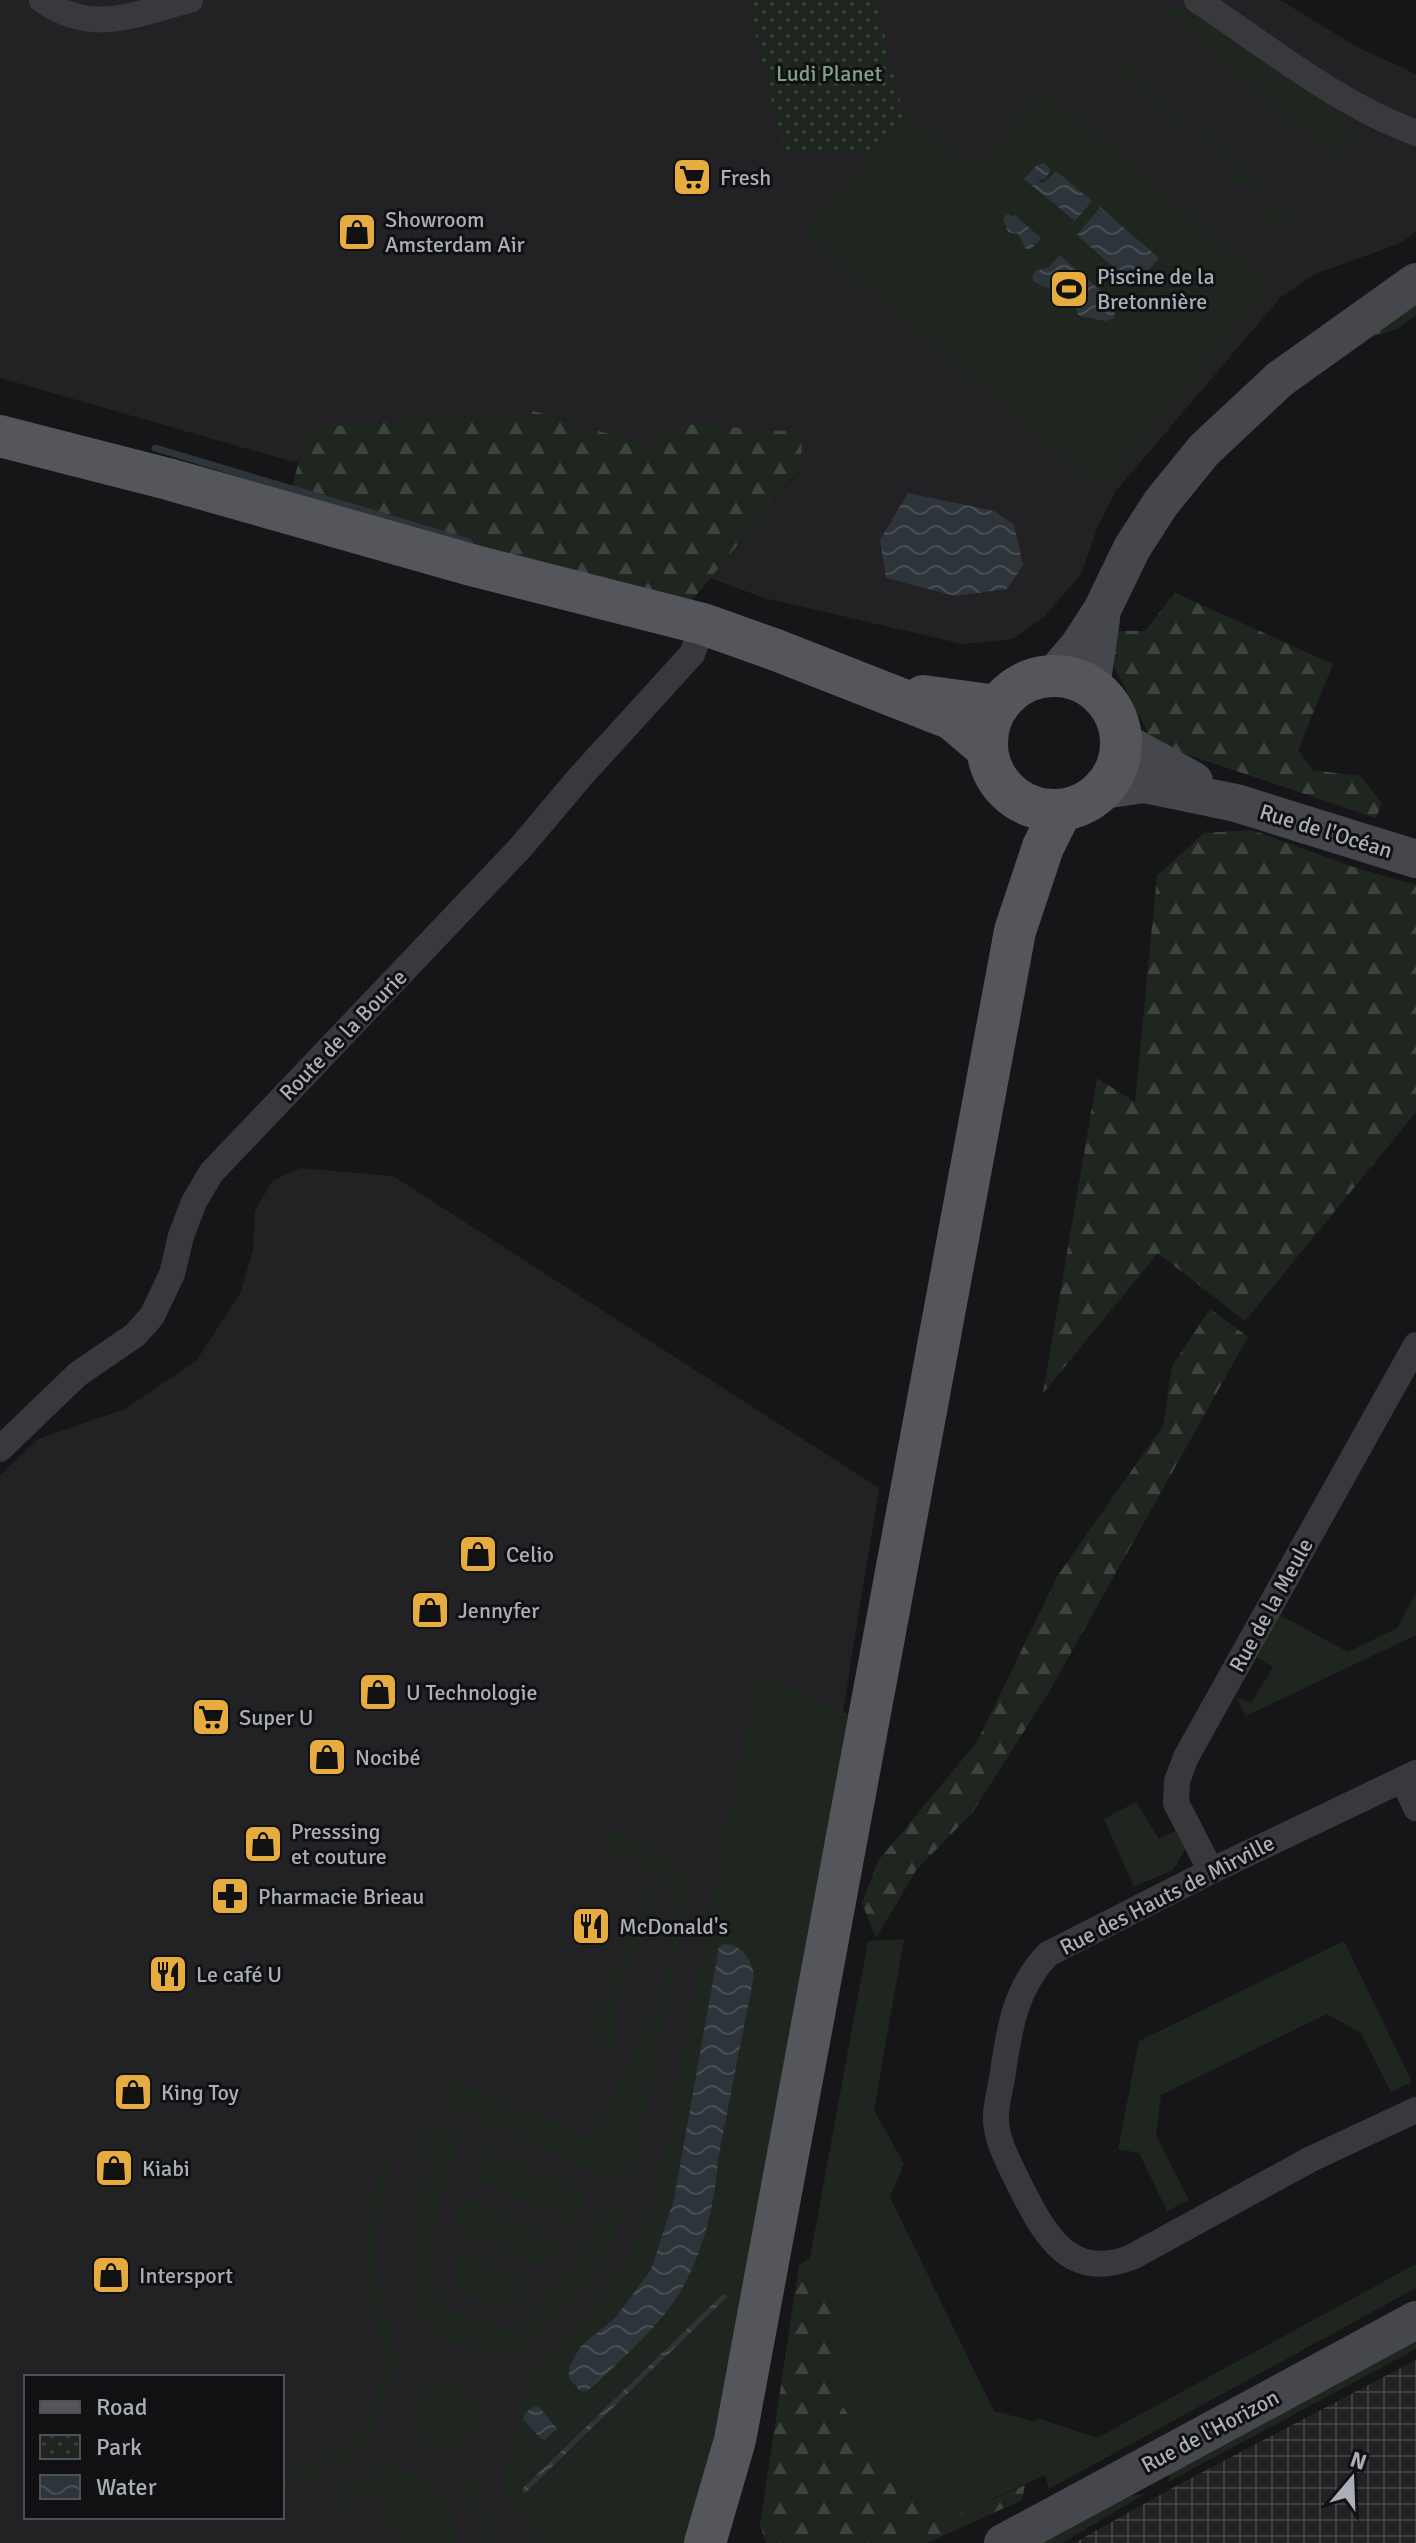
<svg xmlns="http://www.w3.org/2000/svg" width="1416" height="2543" font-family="Signika,sans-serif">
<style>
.built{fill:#222225;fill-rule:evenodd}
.industrial{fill:url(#industrial-grid)}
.grass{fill:#1f261f;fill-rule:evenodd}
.forest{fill:url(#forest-firs)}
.park{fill:url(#park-dots)}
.water{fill:url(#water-waves)}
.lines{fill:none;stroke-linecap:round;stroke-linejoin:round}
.stream{stroke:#2d353b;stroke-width:7}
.minor{stroke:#38383d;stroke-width:26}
.secondary{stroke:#46474d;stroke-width:38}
.primary{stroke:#54565c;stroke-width:42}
.labels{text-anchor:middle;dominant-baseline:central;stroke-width:6;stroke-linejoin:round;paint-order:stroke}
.park-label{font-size:22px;fill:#81a183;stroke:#111113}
.poi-label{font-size:22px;fill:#a9aeb7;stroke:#111113;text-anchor:start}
.street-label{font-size:22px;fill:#a9aeb7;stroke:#111113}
</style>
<defs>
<pattern id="industrial-grid" width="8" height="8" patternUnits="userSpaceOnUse" patternTransform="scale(2)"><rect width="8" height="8" fill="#222225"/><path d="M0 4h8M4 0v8" fill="none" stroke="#3f4042"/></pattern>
<pattern id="forest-firs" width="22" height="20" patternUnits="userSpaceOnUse" patternTransform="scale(2)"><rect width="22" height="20" fill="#1f261f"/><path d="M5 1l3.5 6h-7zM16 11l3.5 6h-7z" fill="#3d433d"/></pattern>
<pattern id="park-dots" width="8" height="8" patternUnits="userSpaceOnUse" patternTransform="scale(2)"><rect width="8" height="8" fill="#1f261f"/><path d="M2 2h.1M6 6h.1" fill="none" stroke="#3d433d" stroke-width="1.8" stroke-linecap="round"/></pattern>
<pattern id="water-waves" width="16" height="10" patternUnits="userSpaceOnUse" patternTransform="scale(2)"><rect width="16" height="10" fill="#2d353b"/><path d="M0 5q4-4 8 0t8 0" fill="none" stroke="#495055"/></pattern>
</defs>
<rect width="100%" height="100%" fill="#161618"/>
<path class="built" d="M0 0H1280L1357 47 1416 74V231L1401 243 1315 274 1281 297 1115 492 1098 526 1081 574 1044 617 1013 639 963 644 764 598 710 578 801 469V432L686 424 645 445 534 411 308 428 299 461 293 462 0 378Z
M300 1168 393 1176 879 1488 772 2154 679 2543H0V1475L38 1439 125 1409 196 1361 240 1294 253 1250 255 1211 272 1181ZM26 2377H282V2517H26Z"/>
<path class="industrial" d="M1416 2360V2543H1074L1176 2486Z"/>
<path class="grass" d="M1178 8 1189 9 1349 118 1354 124V134L1336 155 1323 143 1309 136 1166 13Z
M1137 56 1144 62 1135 73 1255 179 1266 168 1283 181 1225 185 1221 182 1232 168 1130 78 1117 90 1107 81 1125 59Z
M1044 89 1271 287 1102 490 803 233 906 112 975 169Z
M1299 207 1283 225 1273 226 1255 211Z
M1416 1593V1635L1246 1716 1236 1697 1251 1703 1273 1667 1256 1657 1280 1615 1348 1652 1397 1628Z
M759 1673 848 1714 772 2154 723 2409 692 2543H539L504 2491 502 2468 517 2438 521 2393 531 2382 527 2377 585 2322 625 2261 648 2212 663 2156 719 1857ZM724 1944 717 2179 697 2256 688 2276 668 2309 594 2386 581 2346 615 2318 651 2270 674 2199 719 1947Z
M1136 1802 1159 1839 1175 1831 1186 1848 1173 1870 1134 1887 1104 1819Z
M616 1830C651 1847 676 1853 689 1893L633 2180 618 2183 447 2106 444 2101 454 2079 593 2139 660 1994 676 1916 661 1878 637 1866 638 1861 627 1856 625 1859 604 1849 611 1833Z
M644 1890 650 1895 653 1907 642 1942 632 1955 615 2002 617 2024 610 2061 600 2059 608 2042 587 2032 631 1931 635 1932 645 1911 637 1907Z
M904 1939 874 2110 904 2164 890 2197 994 2411 1036 2422 1037 2418 1097 2438 1416 2264V2288L1049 2489 1045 2475 946 2520 890 2482 836 2395V2315L810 2258 868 1941Z
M1344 1941 1412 2082 1391 2092 1361 2033 1327 2014 1161 2095 1156 2136 1189 2200 1167 2211 1139 2153 1118 2149 1139 2041Z
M435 2125 458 2136 460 2143 440 2196 434 2247V2288L444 2306 505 2331 522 2325 572 2265 603 2211 612 2206 621 2209C627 2245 543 2338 513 2358L507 2349 493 2352 441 2339 424 2325 419 2314 421 2306 411 2273 412 2217 423 2179 429 2178 432 2171 424 2168 428 2154 421 2148 429 2128Z
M488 2148 583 2193 585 2197 575 2220 568 2221 474 2178 473 2172 483 2149Z
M368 2152 392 2162C379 2199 376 2238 378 2277 380 2303 399 2346 396 2368 395 2380 386 2391 383 2402 378 2420 377 2432 363 2446 347 2462 304 2479 282 2490V2479L351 2441 369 2418 371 2401 385 2364 368 2289 365 2243 371 2196 382 2164 366 2156Z
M467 2197 559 2240 560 2245 546 2266 541 2267 462 2232 456 2226 460 2200Z
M460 2253 525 2283 526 2290 509 2308 503 2309 460 2289 457 2285 455 2259Z
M1416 2331V2349L1168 2482 1171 2466Z
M412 2416a33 33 0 1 1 66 0a33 33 0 1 1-66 0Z
M390 2466C436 2473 452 2498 459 2543H400L370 2487 342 2500 349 2514H340L334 2506C340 2478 366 2471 390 2466Z
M470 2473 487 2516 505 2543H490L456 2478Z
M1145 2494 1062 2543H1032L1115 2497Z"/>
<path class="forest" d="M1416 300V315L1397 329 1365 339Z
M534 411 645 445 686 424 802 432 801 468 684 610 290 494 308 428Z
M1175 593 1333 664 1298 750 1313 770 1360 776 1382 803 1376 818 1153 743 1111 660 1115 631H1145Z
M1252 830 1350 866 1416 885V1112L1245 1321 1158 1253 1043 1393 1097 1078 1135 1102 1157 876 1204 833Z
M1210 1309 1248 1337 1049 1692 972 1813 917 1869 876 1938 862 1903 878 1861 977 1742 1058 1575 1163 1426 1172 1366Z
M810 2258 836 2315V2395L890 2482 946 2520 1025 2485 1022 2500 927 2543H766L760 2525 799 2265Z"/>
<path class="park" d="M747 0H876L902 107 906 112 874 150 784 151Z"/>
<path class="water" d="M1044 163 1051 170 1045 179 1038 180 1042 184 1056 171 1092 201 1075 221 1024 179 1037 165Z
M1100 207 1159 258 1135 286 1077 235Z
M1008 214 1013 217 1015 215 1041 238 1031 249H1026L1018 234 1008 232 1003 218Z
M1060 255 1116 304 1114 318 1106 321 1079 316 1074 305 1053 301 1050 289 1034 282 1032 277 1035 271 1049 267Z
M908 493 994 511 1014 525 1023 565 1007 589 955 596 886 578 880 540Z
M724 1944C743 1945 751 1959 754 1975L718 2159C715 2209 699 2270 668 2310 646 2338 619 2361 594 2386L586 2391H580L569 2378V2367L581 2346 615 2318 651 2270 674 2199 719 1947Z
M723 2294 727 2297 524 2494 522 2489Z
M535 2406 540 2408 557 2429 545 2440 540 2438 523 2419 525 2413Z"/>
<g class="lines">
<path class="stream" d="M155 448 469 542"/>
<path class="minor" d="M42 0C93 36 134 14 190 0
M1197 0C1268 47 1336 103 1416 133
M0 1449 78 1374 135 1335 152 1316 172 1274 181 1236 194 1202 211 1173 521 847 580 777 692 654 703 624
M1416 1773 1211 1871 1048 1954C1014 1989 1009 2032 1002 2078 1000 2091 995 2107 996 2121 997 2142 1010 2165 1019 2184 1044 2233 1068 2282 1132 2257L1311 2159 1416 2110
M1403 1779 1416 1808
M1211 1871 1176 1803 1177 1781 1186 1757 1416 1345"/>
<path class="secondary" d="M1053 676 1078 647 1102 610 1132 548 1161 503 1204 450 1280 379 1416 282
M1091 687 1101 619
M1122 741 1194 781
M1103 790 1144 784 1236 803 1416 859
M1003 2543 1416 2320"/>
<path class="primary" d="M0 436 168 479 475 566 703 624 776 650 952 719 986 748
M987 743a67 67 0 1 1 134 0a67 67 0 1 1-134 0Z
M923 696 997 706
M705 2543 735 2440 1015 931 1043 847 1061 811"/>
</g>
<defs>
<symbol id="supermarket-square" viewBox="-11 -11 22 22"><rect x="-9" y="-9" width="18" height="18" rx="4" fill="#e7ac40" stroke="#111113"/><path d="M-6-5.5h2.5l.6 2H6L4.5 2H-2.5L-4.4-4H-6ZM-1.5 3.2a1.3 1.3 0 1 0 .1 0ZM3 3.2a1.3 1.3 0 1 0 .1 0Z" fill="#111"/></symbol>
<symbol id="shop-square" viewBox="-11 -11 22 22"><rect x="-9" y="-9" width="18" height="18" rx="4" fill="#e7ac40" stroke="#111113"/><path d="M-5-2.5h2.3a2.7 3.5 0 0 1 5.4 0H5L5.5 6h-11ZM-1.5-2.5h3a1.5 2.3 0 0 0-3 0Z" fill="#111"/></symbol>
<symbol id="stadium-square" viewBox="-11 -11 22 22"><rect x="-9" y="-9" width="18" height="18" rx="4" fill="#e7ac40" stroke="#111113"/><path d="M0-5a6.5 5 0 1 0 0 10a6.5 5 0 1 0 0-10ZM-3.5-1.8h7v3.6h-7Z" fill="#111"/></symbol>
<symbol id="pharmacy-square" viewBox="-11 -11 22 22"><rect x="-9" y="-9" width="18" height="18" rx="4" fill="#e7ac40" stroke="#111113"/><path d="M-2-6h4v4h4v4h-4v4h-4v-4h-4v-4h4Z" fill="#111"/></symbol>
<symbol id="restaurant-square" viewBox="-11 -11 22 22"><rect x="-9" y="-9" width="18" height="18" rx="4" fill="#e7ac40" stroke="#111113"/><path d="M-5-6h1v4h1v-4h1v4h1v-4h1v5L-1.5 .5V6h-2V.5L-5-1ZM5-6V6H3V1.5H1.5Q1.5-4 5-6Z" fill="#111"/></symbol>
</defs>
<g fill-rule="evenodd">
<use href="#supermarket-square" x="670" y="155" width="44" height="44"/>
<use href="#shop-square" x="335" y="210" width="44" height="44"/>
<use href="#stadium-square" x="1047" y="267" width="44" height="44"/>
<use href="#shop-square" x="456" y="1532" width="44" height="44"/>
<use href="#shop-square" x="408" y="1588" width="44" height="44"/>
<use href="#shop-square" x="356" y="1670" width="44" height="44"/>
<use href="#supermarket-square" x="189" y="1695" width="44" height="44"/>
<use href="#shop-square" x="305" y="1735" width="44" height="44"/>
<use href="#shop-square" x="241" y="1822" width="44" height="44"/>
<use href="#pharmacy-square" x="208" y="1874" width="44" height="44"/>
<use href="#restaurant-square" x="569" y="1904" width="44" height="44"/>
<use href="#restaurant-square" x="146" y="1952" width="44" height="44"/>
<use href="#shop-square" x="111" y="2070" width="44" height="44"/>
<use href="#shop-square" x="92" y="2146" width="44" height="44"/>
<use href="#shop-square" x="89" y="2253" width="44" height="44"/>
</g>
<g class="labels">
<g class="park-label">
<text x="829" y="73">Ludi Planet</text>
</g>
<g class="poi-label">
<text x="720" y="177">Fresh</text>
<text x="385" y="219">Showroom<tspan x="385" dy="25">Amsterdam Air</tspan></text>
<text x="1097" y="276">Piscine de la<tspan x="1097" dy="25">Bretonnière</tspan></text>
<text x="506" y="1554">Celio</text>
<text x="458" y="1610">Jennyfer</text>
<text x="406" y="1692">U Technologie</text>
<text x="239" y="1717">Super U</text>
<text x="355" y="1757">Nocibé</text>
<text x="291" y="1831">Presssing<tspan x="291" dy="25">et couture</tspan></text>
<text x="258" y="1896">Pharmacie Brieau</text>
<text x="619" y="1926">McDonald's</text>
<text x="196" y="1974">Le café U</text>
<text x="161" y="2092">King Toy</text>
<text x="142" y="2168">Kiabi</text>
<text x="139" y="2275">Intersport</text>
</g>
<g class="street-label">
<text transform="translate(1326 831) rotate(17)">Rue de l'Océan</text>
<text transform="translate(343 1035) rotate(-46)">Route de la Bourie</text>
<text transform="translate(1271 1605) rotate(-61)">Rue de la Meule</text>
<text transform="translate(1167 1895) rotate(-27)">Rue des Hauts de Mirville</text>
<text transform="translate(1210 2431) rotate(-28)">Rue de l'Horizon</text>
</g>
</g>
<rect x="24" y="2375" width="260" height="144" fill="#111113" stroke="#4e5055" stroke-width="2"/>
<rect x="40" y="2401" width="40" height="12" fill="#54565c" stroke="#4e5055" stroke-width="2"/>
<text x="96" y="2415" font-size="24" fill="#a9aeb7">Road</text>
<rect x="40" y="2435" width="40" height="24" fill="url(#park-dots)" stroke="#4e5055" stroke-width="2"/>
<text x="96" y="2455" font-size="24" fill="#a9aeb7">Park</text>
<rect x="40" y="2475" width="40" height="24" fill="url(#water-waves)" stroke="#4e5055" stroke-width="2"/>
<text x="96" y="2495" font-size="24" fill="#a9aeb7">Water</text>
<g transform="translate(1352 2479) rotate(19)" stroke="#111113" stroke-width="6" paint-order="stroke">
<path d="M0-6L14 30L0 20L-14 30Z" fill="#a9aeb7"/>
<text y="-12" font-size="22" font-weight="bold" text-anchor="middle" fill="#a9aeb7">N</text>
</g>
</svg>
